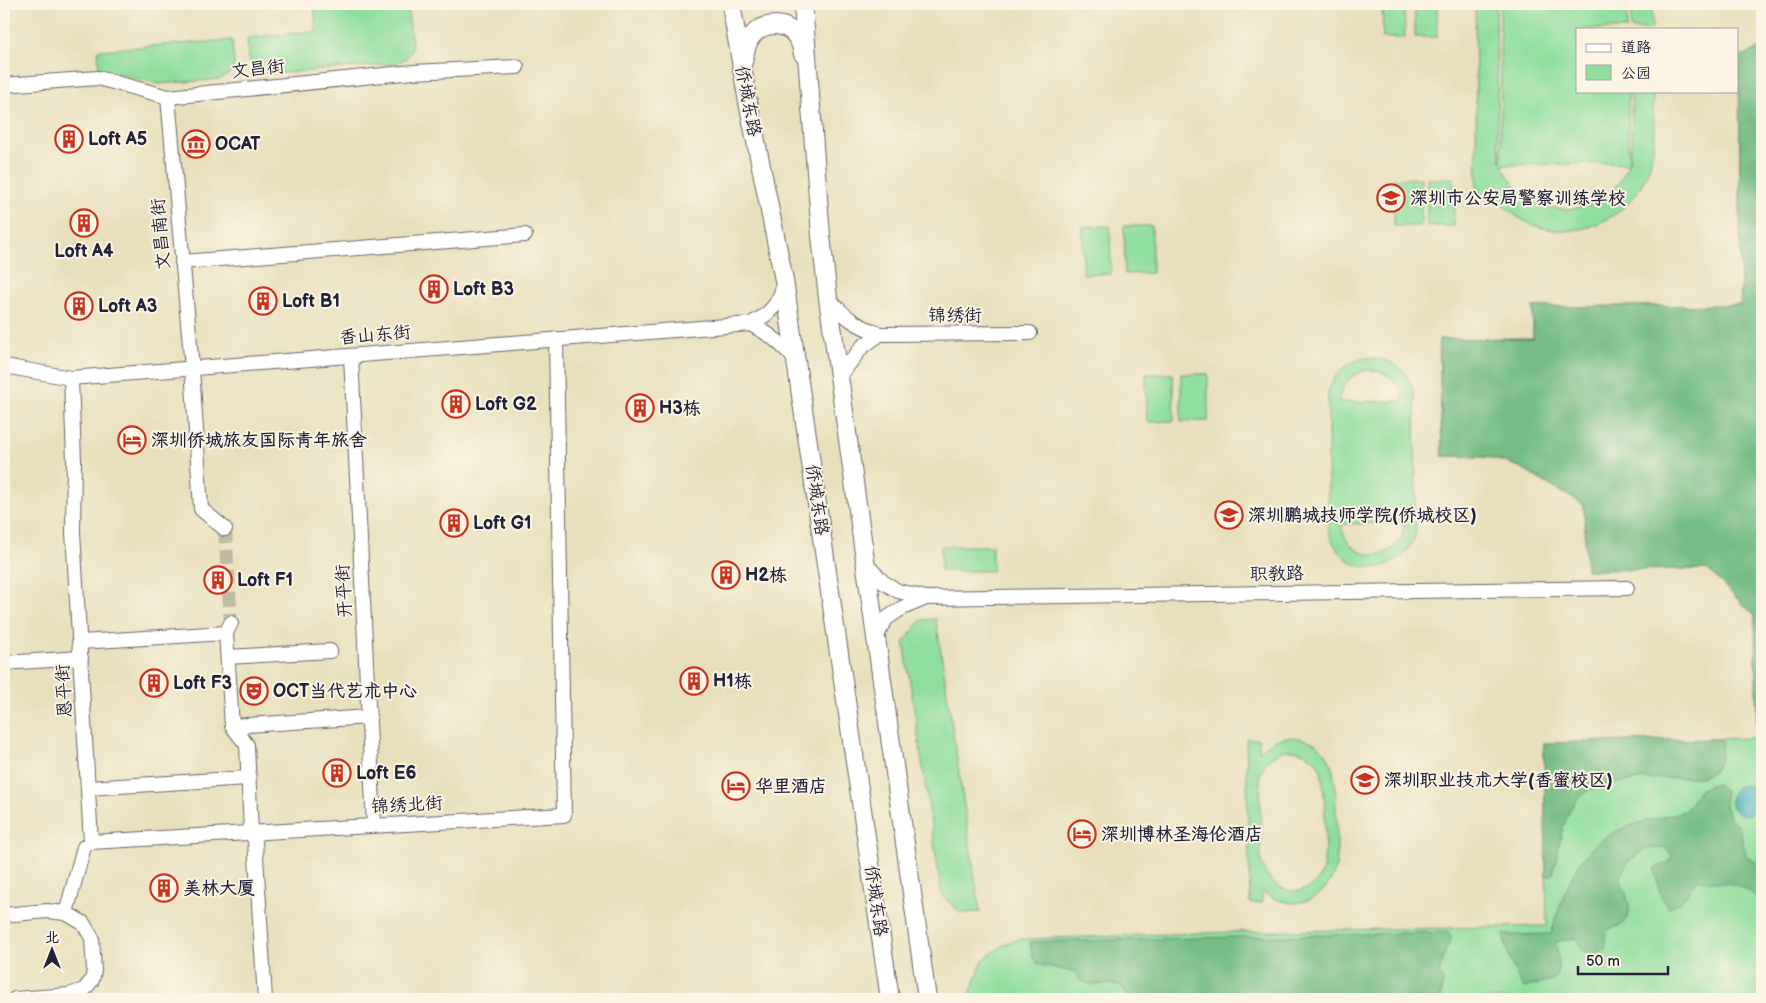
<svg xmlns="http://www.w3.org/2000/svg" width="1766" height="1003" viewBox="0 0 1766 1003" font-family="'Balsamiq Sans','LXGW WenKai TC',sans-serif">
	<rect width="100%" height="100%" fill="#fcf5e5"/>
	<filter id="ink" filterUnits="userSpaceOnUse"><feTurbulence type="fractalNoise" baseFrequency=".02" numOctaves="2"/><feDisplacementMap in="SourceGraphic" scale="10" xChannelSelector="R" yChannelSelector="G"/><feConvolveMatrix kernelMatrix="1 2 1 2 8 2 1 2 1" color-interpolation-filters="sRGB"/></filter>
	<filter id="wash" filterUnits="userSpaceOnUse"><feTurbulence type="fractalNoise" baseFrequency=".0096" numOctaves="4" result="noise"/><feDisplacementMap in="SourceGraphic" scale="20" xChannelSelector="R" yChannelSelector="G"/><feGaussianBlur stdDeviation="1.12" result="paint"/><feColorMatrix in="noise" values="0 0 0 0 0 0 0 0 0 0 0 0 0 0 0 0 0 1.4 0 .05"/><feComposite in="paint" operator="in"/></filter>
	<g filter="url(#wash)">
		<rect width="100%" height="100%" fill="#e8e0bc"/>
		<g fill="#90de9d" stroke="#59806c" fill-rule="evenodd">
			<path d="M314 4H404L408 10 412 46C410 58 403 61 393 64L270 74C246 69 249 58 247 38L316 31Z"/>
			<path d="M1382 4H1404L1405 38H1383Z"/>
			<rect x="1415" y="4" width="22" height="33"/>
			<path d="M1475 4H1496L1498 143 1501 162 1500 4H1627V29H1577V91H1628L1629 161 1632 142 1631 91H1653C1653 117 1657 147 1648 171 1631 219 1575 244 1529 223 1515 217 1506 208 1495 198H1477ZM1628 163C1625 175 1617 187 1607 194 1569 224 1521 207 1502 165Z"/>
			<path d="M1630 4H1652V29H1631Z"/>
			<path d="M232 40 234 64 232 71 221 79 159 84 99 69 98 50Z"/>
			<path d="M1762 47V999H968L983 960 1003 945 1021 939 1234 932 1547 926 1544 743 1757 738 1755 616 1707 569 1586 570 1584 505 1515 465 1487 457 1442 456 1439 339 1533 338V307L1741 305 1739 58Z"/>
			<path d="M1421 178V226H1394L1393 179Z"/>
			<path d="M1454 178V226H1427V179Z"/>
			<path d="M1110 226 1111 274H1083V227Z"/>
			<path d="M1124 226H1152V273L1125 274Z"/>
			<path d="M1365 358C1394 357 1412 372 1415 400L1416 534C1398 583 1335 577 1328 525V392C1334 373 1346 363 1365 358ZM1367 370C1387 370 1400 381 1403 401L1339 402C1340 385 1351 374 1367 370ZM1404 523C1404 564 1347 566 1341 524Z"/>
			<path d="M1146 374H1173L1174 421 1147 422Z"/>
			<path d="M1181 374H1208V421L1181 422Z"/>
			<rect x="941" y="546" width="51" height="25"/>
			<path d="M936 619 980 912 961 913 942 896 904 642 921 620Z"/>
			<path d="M1285 737C1334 737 1335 769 1336 808 1337 825 1337 842 1337 859 1333 899 1295 916 1262 891V903H1250L1246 739H1259V751L1275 740ZM1287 750C1300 750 1312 754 1319 766 1326 777 1327 861 1322 873 1307 904 1266 892 1261 860L1260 774C1265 761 1273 753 1287 750Z"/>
		</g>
		<g fill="#74bd84" stroke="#4b7060">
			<path d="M1762 47V739L1757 738 1755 616 1707 569 1586 570 1584 505 1515 465 1487 457 1442 456 1439 339 1533 338V307L1741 305 1739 58Z"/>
			<path d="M1722 739 1721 758 1714 771 1701 777 1645 779 1595 786 1579 797 1569 811 1562 830 1553 874 1546 876 1544 743Z"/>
			<path d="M1717 783 1725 792V806L1730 818 1738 825 1747 857 1760 865 1762 869V903C1758 898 1753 893 1747 890 1733 881 1713 883 1697 879L1681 902 1668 907 1661 896 1654 868 1670 862 1672 855 1665 848 1645 849 1628 862 1620 876C1623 890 1638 912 1622 924 1619 927 1611 928 1607 930L1605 951 1592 955 1582 950 1576 938 1560 941 1555 944C1560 958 1560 966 1555 979L1524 988C1513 972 1508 954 1503 935L1551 934C1564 893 1577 845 1622 829 1642 821 1664 817 1685 811L1700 789Z"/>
			<path d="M1449 932 1451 939 1443 957 1439 972 1443 981 1440 999H1129L1121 985 1091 984 1080 981 1077 973 1038 964 1032 956 1030 942Z"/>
		</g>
		<circle fill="#39abb5" stroke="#2e6678" cx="1745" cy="800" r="15"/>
	</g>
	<g filter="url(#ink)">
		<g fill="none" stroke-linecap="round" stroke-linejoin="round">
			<path stroke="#c0baa2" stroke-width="14" stroke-dasharray="14 7" stroke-linecap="butt" d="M225 529 231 623"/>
			<g stroke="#676468" stroke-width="16">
				<g id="minor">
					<path d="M4 85 98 78 168 97 413 72 517 67"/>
					<path d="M168 97 192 368 201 509 225 529"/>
					<path d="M182 262 525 235"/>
					<path d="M828 298C847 319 854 324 880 334L1030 333"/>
					<path d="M750 324C769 333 784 345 796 361"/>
					<path d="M351 356 374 825"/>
					<path d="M4 366 71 378 750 324C769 316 780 303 784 283"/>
					<path d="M839 377 862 347 880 334"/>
					<path d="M71 378 74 461 73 532 91 842 564 815 556 339"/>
					<path d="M865 563 883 582 898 591 926 598 1627 588"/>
					<path d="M231 623 226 633 232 726 247 745 251 832 255 841 265 999"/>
					<path d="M876 637 886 619 902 608 926 598"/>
					<path d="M80 642 226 633"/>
					<path d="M228 657 330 651"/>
					<path d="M4 663 81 658"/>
					<path d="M232 726 369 717"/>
					<path d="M88 788 248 778"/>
					<path d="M66 913 84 847"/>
					<path d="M4 915 47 911 66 913 83 923 92 938 94 971 92 980 84 990 69 995 15 999"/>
				</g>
			</g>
			<g stroke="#676468" stroke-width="20">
				<g id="major">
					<path d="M731 4 748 102 784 280 890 999"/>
					<path d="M803 4 821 236 828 298 927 999"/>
					<path d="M743 62C745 53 746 43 752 36 763 22 785 21 796 36 800 41 802 48 803 54"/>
				</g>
			</g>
			<use href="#minor" stroke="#fff" stroke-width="14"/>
			<use href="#major" stroke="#fff" stroke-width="18"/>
		</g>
	</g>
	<defs>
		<g id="building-ring" transform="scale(1.4375)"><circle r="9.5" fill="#fcf5e5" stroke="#c8321e" stroke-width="1.5"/><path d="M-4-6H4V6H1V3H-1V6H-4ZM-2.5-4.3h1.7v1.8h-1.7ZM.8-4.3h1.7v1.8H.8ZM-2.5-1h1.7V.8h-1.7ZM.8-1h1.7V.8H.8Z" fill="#c8321e"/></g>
		<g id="museum-ring" transform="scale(1.4375)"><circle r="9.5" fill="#fcf5e5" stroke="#c8321e" stroke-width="1.5"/><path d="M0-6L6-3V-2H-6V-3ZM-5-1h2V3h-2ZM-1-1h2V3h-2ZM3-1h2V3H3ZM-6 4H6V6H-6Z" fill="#c8321e"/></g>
		<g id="school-ring" transform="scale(1.4375)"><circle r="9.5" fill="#fcf5e5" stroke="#c8321e" stroke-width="1.5"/><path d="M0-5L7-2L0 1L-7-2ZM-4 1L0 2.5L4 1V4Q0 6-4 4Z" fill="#c8321e"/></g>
		<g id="hotel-ring" transform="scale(1.4375)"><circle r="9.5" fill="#fcf5e5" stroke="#c8321e" stroke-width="1.5"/><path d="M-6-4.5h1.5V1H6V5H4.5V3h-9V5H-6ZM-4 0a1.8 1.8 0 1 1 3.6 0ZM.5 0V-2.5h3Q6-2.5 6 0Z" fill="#c8321e"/></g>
		<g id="theatre-ring" transform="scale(1.4375)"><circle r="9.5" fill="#fcf5e5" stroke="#c8321e" stroke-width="1.5"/><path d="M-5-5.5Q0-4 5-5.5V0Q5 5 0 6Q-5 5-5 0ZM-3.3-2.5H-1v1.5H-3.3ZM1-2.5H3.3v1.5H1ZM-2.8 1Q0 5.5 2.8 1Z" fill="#c8321e"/></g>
		<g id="university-ring" transform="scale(1.4375)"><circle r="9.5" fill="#fcf5e5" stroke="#c8321e" stroke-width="1.5"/><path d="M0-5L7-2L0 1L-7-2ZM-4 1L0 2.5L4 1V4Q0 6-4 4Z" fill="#c8321e"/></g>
	</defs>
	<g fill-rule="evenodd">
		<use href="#building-ring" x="69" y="139"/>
		<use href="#museum-ring" x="196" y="144"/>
		<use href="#school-ring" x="1391" y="198"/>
		<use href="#building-ring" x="84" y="223"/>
		<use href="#building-ring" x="434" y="289"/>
		<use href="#building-ring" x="263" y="301"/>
		<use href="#building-ring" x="79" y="306"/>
		<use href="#building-ring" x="456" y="404"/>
		<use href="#building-ring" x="640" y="408"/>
		<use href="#hotel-ring" x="132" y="440"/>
		<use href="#school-ring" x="1229" y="515"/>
		<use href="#building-ring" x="454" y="523"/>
		<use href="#building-ring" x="726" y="575"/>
		<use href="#building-ring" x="218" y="580"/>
		<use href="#building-ring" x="694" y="681"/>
		<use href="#building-ring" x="154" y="683"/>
		<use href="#theatre-ring" x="254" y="691"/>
		<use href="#building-ring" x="337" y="773"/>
		<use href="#university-ring" x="1365" y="780"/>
		<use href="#hotel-ring" x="736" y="786"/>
		<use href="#hotel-ring" x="1082" y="834"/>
		<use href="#building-ring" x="164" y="888"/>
	</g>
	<g text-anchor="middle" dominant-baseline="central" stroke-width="4" stroke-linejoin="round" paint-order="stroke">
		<g font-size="18" fill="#22223b" stroke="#fcf5e5">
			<text transform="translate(258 69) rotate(-6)">文昌街</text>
			<text transform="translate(748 101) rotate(79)">侨城东路</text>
			<text transform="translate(161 234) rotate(-95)">文昌南街</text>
			<text x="955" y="315">锦绣街</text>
			<text transform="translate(375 335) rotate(-5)">香山东街</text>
			<text transform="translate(817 500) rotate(82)">侨城东路</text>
			<text transform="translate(1277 574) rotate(-1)">职教路</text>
			<text transform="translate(344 591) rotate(-93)">开平街</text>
			<text transform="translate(64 691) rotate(-93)">恩平街</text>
			<text transform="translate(407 805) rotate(-3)">锦绣北街</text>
			<text transform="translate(876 901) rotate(82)">侨城东路</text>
		</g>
		<g font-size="18" font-weight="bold" fill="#22223b" stroke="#fcf5e5" text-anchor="start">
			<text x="88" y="139">Loft A5</text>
			<text x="215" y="144">OCAT</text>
			<text x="1410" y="198">深圳市公安局警察训练学校</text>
			<text x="84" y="251" text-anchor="middle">Loft A4</text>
			<text x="453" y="289">Loft B3</text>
			<text x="282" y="301">Loft B1</text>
			<text x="98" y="306">Loft A3</text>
			<text x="475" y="404">Loft G2</text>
			<text x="659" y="408">H3栋</text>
			<text x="151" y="440">深圳侨城旅友国际青年旅舍</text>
			<text x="1248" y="515">深圳鹏城技师学院(侨城校区)</text>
			<text x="473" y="523">Loft G1</text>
			<text x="745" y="575">H2栋</text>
			<text x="237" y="580">Loft F1</text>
			<text x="713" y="681">H1栋</text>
			<text x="173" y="683">Loft F3</text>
			<text x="273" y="691">OCT当代艺术中心</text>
			<text x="356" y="773">Loft E6</text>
			<text x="1384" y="780">深圳职业技术大学(香蜜校区)</text>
			<text x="755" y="786">华里酒店</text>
			<text x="1101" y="834">深圳博林圣海伦酒店</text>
			<text x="183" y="888">美林大厦</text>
		</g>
	</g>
	<rect width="1766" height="1003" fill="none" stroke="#fcf5e5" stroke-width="20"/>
	<rect x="1576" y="28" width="162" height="65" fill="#fcf5e5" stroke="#a5a1a1"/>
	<rect x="1586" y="44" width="25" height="8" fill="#ffffff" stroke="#a5a1a1"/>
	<text x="1621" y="52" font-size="15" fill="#22223b">道路</text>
	<rect x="1586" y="65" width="25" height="15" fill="#90de9d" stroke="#a5a1a1"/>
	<text x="1621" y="78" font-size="15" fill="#22223b">公园</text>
	<g transform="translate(52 950)" stroke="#fcf5e5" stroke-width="4" paint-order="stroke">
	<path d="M0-4L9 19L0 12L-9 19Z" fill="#22223b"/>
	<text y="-8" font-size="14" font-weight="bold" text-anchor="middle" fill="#22223b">北</text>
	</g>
	<path d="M1578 966v8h90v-8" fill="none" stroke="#22223b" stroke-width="2.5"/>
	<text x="1586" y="966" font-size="15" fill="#22223b" stroke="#fcf5e5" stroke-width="4" paint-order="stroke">50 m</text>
</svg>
